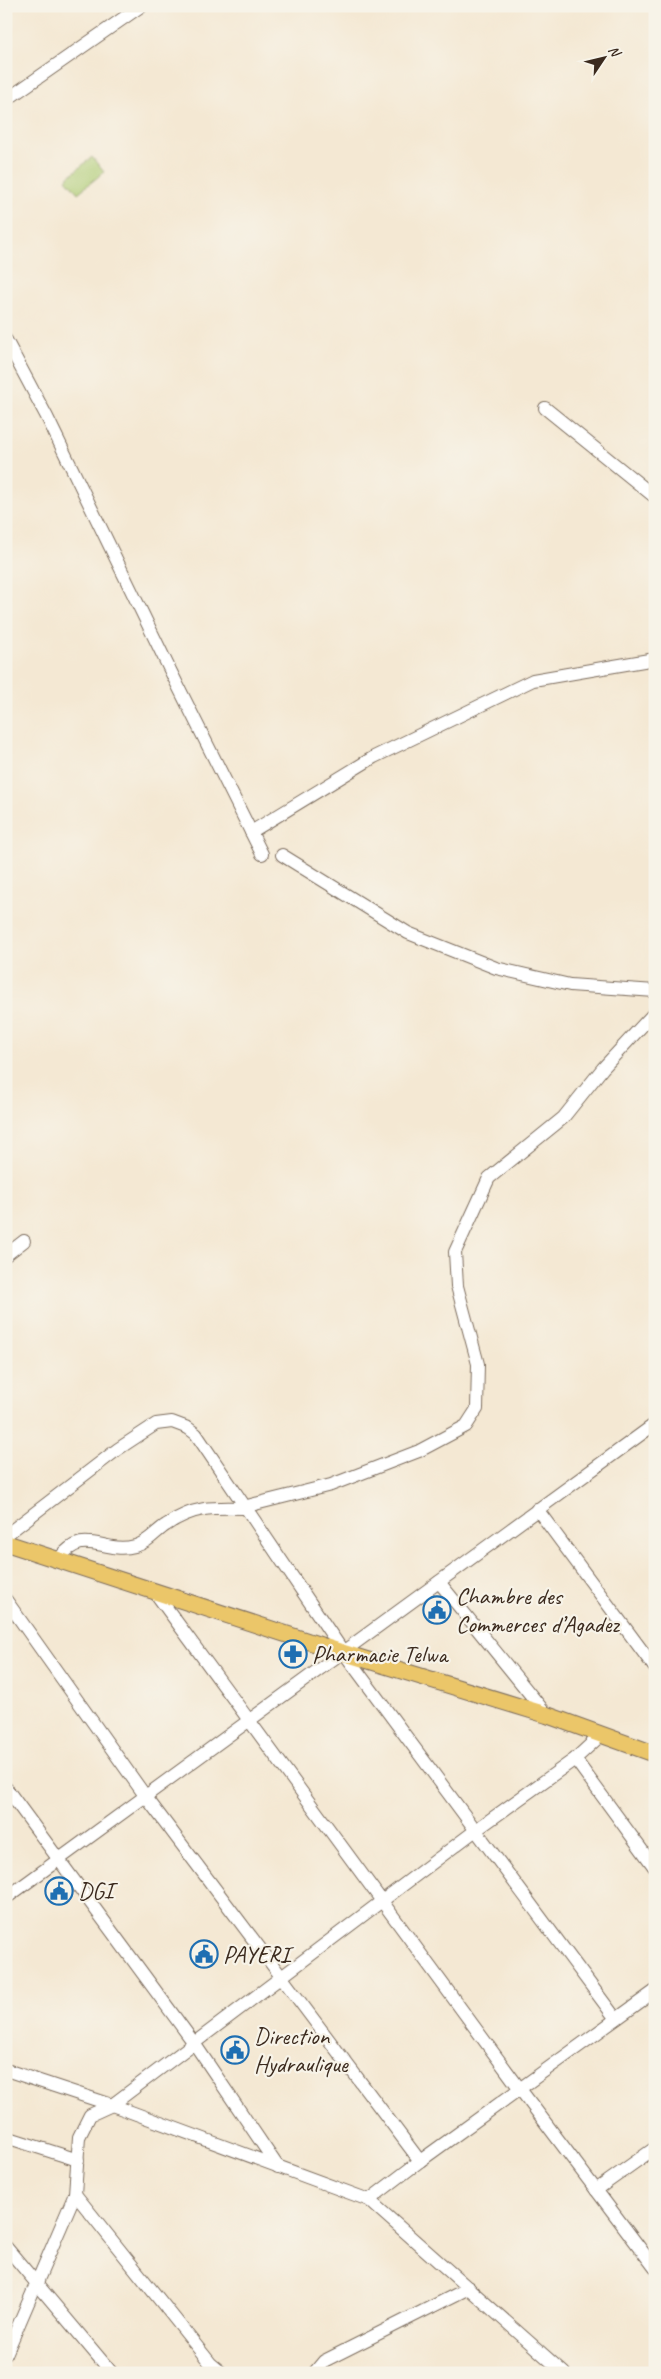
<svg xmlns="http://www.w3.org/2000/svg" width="661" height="2379" viewBox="0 0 661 2379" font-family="Caveat,sans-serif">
	<rect width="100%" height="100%" fill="#f7f3e8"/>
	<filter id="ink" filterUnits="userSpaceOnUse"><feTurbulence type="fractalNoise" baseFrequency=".02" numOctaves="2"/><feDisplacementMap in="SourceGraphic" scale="10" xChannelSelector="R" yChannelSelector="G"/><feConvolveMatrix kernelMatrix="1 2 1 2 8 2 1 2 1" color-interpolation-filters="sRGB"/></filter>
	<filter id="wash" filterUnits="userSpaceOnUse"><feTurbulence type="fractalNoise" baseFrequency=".0096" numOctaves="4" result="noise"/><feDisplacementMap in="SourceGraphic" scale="20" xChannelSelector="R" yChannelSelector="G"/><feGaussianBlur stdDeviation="1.12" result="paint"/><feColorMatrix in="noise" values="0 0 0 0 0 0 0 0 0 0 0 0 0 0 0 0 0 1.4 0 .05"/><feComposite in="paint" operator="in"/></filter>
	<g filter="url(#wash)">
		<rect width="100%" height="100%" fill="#f4e8d3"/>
		<path fill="#acca71" stroke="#747a48" d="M92 157 104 172 78 193 66 179Z"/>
	</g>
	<g filter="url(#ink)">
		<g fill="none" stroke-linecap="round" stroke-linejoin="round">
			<g stroke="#7c6c5d" stroke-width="14">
				<g id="minor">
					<path d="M6 100 141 6"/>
					<path d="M6 340 47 417 169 668 262 854"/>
					<path d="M545 408 655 497"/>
					<path d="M251 832 374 757 533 680 655 659"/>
					<path d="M282 855 408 933 496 968 570 985 655 991"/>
					<path d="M6 1255 24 1241"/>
					<path d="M537 1509 655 1668"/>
					<path d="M6 1535 118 1449 156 1424 172 1422 188 1428 196 1434 344 1653 616 2019"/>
					<path d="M58 1560C85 1525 102 1555 135 1546 148 1543 155 1532 166 1525 194 1506 213 1507 246 1508L251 1505 331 1485 419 1451 466 1426 477 1409 478 1364 457 1286 455 1252 489 1178 563 1118 603 1068 655 1012"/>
					<path d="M439 1582 547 1715"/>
					<path d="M154 1591 520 2089 655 2268"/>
					<path d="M6 1600 146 1797 420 2161"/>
					<path d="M575 1759 655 1868"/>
					<path d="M6 1788 194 2043 278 2167"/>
					<path d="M6 1898 655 1424"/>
					<path d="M6 2070 112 2105 369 2200 564 2373"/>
					<path d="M6 2137 78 2160"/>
					<path d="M596 2190 655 2148"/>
					<path d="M75 2194 211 2364 222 2373"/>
					<path d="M369 2200 420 2161 655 1991"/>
					<path d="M6 2247 112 2373"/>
					<path d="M6 2354 75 2194 79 2137 90 2115 112 2105 476 1830 575 1759 601 1735"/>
					<path d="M314 2373 324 2361 469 2288"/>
				</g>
			</g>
			<g stroke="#7c6c5d" stroke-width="18">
				<path id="major" d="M6 1543 344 1653 547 1715 655 1754"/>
			</g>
			<use href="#minor" stroke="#fff" stroke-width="12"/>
			<use href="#major" stroke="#ebc669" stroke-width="16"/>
		</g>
	</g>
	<defs>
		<g id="civic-ring" transform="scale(1.4375)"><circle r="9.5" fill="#f7f3e8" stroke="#1f6fb2" stroke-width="1.5"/><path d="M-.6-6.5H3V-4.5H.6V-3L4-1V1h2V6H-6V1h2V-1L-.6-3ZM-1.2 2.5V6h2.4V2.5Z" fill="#1f6fb2"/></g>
		<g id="pharmacy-ring" transform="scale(1.4375)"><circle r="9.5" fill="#f7f3e8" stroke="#1f6fb2" stroke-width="1.5"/><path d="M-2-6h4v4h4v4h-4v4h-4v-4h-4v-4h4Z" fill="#1f6fb2"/></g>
	</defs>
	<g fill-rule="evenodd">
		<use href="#civic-ring" x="437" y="1610"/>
		<use href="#pharmacy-ring" x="293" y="1654"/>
		<use href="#civic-ring" x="59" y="1891"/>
		<use href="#civic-ring" x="204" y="1954"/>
		<use href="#civic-ring" x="235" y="2050"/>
	</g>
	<g text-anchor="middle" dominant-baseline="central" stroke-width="4.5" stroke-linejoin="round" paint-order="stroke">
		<g font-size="24" fill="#3b2a1e" stroke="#f7f3e8" text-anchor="start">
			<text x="456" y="1596">Chambre des<tspan x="456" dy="28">Commerces d’Agadez</tspan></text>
			<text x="312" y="1654">Pharmacie Telwa</text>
			<text x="78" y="1891">DGI</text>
			<text x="223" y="1954">PAYERI</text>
			<text x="254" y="2036">Direction<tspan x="254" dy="28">Hydraulique</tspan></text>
		</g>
	</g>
	<rect width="661" height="2379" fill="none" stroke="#f7f3e8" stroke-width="25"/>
	<g transform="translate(604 58) rotate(55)" stroke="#f7f3e8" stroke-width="4" paint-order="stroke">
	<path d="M0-4L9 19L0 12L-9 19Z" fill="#3b2a1e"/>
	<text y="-8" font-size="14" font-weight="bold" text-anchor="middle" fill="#3b2a1e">N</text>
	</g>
</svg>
